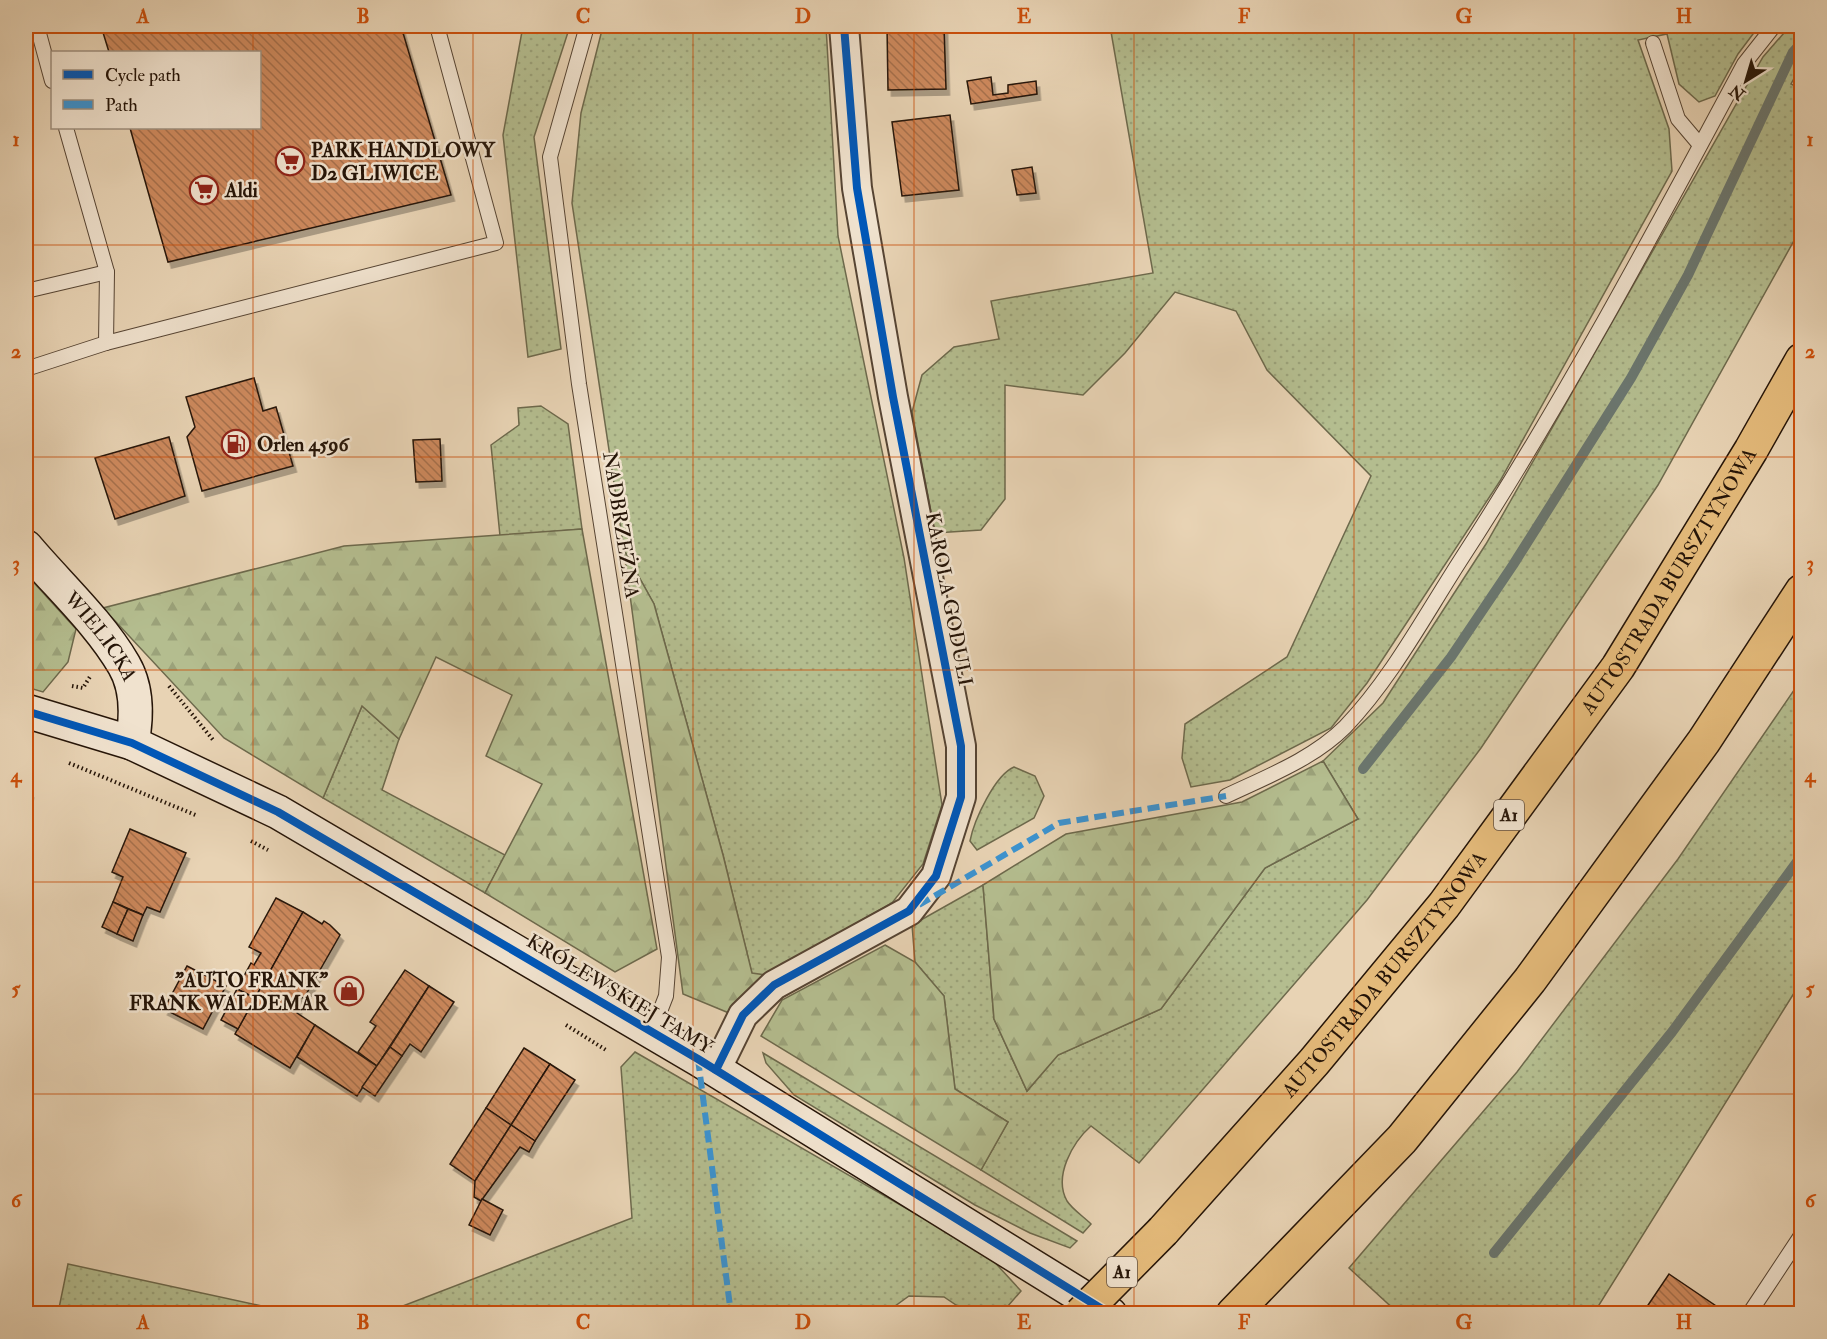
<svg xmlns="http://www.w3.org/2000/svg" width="1827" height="1339" viewBox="0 0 1827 1339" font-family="'IM FELL Double Pica',serif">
	<defs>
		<pattern id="grass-dots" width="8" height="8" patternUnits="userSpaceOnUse" patternTransform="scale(1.5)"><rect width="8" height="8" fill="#b4bd8f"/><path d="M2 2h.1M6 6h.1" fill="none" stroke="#9ba27a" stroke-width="1.8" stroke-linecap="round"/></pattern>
		<pattern id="forest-firs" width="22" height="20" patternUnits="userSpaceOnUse" patternTransform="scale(1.5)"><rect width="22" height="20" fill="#b4bd8f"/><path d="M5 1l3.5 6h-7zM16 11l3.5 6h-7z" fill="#9ba27a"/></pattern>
		<pattern id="building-back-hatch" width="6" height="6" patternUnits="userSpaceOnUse" patternTransform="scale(1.5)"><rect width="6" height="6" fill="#cd895d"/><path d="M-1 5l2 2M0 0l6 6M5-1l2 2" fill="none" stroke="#a66f4b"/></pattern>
		<filter id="shadow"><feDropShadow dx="3.5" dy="6" stdDeviation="0" flood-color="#0004"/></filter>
	</defs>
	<rect width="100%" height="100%" fill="#e8d3b4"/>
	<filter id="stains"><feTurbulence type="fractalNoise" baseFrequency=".00333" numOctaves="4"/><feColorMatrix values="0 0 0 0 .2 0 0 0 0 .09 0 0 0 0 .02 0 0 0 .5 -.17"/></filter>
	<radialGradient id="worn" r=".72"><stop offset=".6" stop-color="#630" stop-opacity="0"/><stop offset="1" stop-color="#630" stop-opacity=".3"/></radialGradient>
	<g fill="url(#grass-dots)" stroke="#6d694c" stroke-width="1.5">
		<path d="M523 26H570L534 137 561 349 528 357 503 135Z"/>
		<path d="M603 26H826L838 236 904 558 942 805 923 864 892 903 765 975 752 974 723 855 654 604 624 550 572 203 581 113Z"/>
		<path d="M1110 26H1759L1738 54 1715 96 1699 102 1679 84 1667 34 1638 40 1669 129 1672 171 1500 481 1367 683 1331 728 1230 780 1191 787 1182 758 1185 724 1287 657 1371 476 1267 370 1236 311 1175 292 1125 353 1083 395 1005 385V499L981 530 935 533 912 412 922 375 954 347 999 339 991 301 1153 273Z"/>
		<path d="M1790 26H1801V66L1791 84 1801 89V228L1658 485 1481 748 1367 900 1139 1163 1091 1126C1073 1142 1053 1176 1067 1201 1072 1209 1084 1217 1091 1224L1083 1233 981 1170 1008 1122 955 1089 944 996 915 962 912 925 983 885 994 1019 1027 1091 1058 1055 1161 1009 1265 868 1358 819 1323 761 1383 703 1486 544 1763 57Z"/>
		<path d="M541 406 568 424 582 529 500 536 491 445 519 425 518 408Z"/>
		<path d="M1801 680V982L1594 1313H1398L1349 1268 1517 1072 1678 859Z"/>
		<path d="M362 706 399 739 382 790 505 855 485 893 323 798Z"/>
		<path d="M1014 767 1035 776 1044 796 1034 818 977 850 970 841C974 820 995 775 1014 767Z"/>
		<path d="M635 1052 989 1256 1021 1291 1001 1314 968 1313 944 1297 909 1296 884 1314H382L632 1218 621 1067Z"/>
		<path d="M763 1053 1077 1241 1070 1248 1030 1233 975 1205 794 1095 766 1063Z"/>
		<path d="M68 1264 294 1313H58Z"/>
	</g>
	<g fill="url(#forest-firs)" stroke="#6d694c" stroke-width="1.5">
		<path d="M582 529 657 949 615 972 485 893 542 784 486 756 512 695 436 657 399 739 362 706 323 798 224 738 103 608 344 546Z"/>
		<path d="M624 550 654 604 723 855 752 973 765 975 729 1013 683 994Z"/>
		<path d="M26 574 76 629 68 662 43 692 26 687Z"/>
		<path d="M1323 761 1358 819 1265 868 1161 1009 1058 1055 1027 1091 994 1019 983 885 1066 834 1242 802Z"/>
		<path d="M885 945 915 962 944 996 955 1089 1008 1122 981 1170 761 1036 782 1000Z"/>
	</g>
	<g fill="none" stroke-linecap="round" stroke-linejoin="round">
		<g stroke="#6a766f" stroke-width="10">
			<path d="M1363 769 1451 657 1513 565 1631 378 1688 275 1793 52 1802 42"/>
			<path d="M1494 1253 1672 1032 1802 855"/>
			<path d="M851 1314 854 1310"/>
		</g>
	</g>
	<g fill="url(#building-back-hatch)" stroke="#261508" stroke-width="1.5" filter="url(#shadow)">
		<path d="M101 26H401L451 195 168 262 130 128H260V52H109Z"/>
		<path d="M887 26H944L946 89 888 90Z"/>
		<path d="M991 77 993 95 1008 93V85L1036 81 1037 94 971 104 967 81Z"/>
		<path d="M950 115 959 190 902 196 892 122Z"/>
		<path d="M1032 167 1036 193 1017 195 1012 170Z"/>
		<path d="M254 378 263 411 276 407 293 466 202 491 187 437 195 427 186 397Z"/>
		<path d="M169 437 185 496 115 519 95 458Z"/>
		<path d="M440 439 442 481 416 482 413 440Z"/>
		<path d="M26 790 30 792 26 807Z"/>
		<path d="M130 829 186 853 160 912 147 907 143 915 113 902 123 877 112 872Z"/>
		<path d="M276 898 303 912 255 998 237 989 251 963 254 965 261 953 249 947Z"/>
		<path d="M113 902 128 909 117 934 102 927Z"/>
		<path d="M128 909 143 915 133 941 117 934Z"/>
		<path d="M303 912 322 924 324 921 330 925 340 935 304 998 300 997 297 1013 315 1025 290 1068 235 1034Z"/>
		<path d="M187 966 226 986 203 1029 164 1009Z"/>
		<path d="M405 970 429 986 377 1066 358 1052 376 1026 370 1022Z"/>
		<path d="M429 986 454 1002 421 1052 410 1044 402 1056 390 1047Z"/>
		<path d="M237 989 255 998 238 1029 221 1020Z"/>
		<path d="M315 1025 377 1066 357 1096 297 1057Z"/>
		<path d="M390 1047 402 1056 375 1096 362 1087Z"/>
		<path d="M524 1048 550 1064 511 1125 486 1108Z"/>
		<path d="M550 1064 575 1080 535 1141 511 1125Z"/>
		<path d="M486 1108 511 1125 475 1181 450 1164Z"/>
		<path d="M511 1125 535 1141 529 1152 520 1147 481 1201 474 1197 475 1181Z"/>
		<path d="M482 1199 503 1210 490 1235 469 1225Z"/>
		<path d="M1669 1274 1725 1312 1724 1314H1642Z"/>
	</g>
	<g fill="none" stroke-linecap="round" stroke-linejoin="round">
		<g stroke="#564433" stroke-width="16">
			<g id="lane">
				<path d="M37 26 52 81"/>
				<path d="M587 26 550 157 579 384 669 957 666 996 652 1032"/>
				<path d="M1653 43 1678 119 1700 145"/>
				<path d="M26 291 107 272"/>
				<path d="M106 343 496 243 437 26"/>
				<path d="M26 369 106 343 107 272 66 128"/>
				<path d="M1226 796C1266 777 1313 759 1345 727 1391 679 1424 617 1460 561 1564 401 1654 232 1744 64L1774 26"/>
				<path d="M1749 1314 1802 1234"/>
			</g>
		</g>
		<g stroke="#564433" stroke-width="32">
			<path id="street" d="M716 1070 743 1015 774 985 909 911 936 876 961 797V746L893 397 857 188 844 26"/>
		</g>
		<g stroke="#261508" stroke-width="36">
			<g id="secondary">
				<path id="s1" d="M26 547C58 585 99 622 124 665 138 689 137 717 132 743"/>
				<path d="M26 711 132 743 278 812 698 1059 1110 1314"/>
			</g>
		</g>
		<g stroke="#261508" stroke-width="36">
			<g id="highway">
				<path id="s2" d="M1163 1231 1314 1062 1444 905 1618 667 1751 450 1802 360"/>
				<path d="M1233 1314 1402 1139 1530 980 1704 741 1802 591"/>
			</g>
		</g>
		<g stroke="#261508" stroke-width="4" stroke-dasharray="1.5 3" stroke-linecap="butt">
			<path d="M72 686 83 688 91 675"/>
			<path d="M169 686 214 741"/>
			<path d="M69 763 198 816"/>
			<path d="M251 841 268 850"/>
			<path d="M566 1025 606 1050"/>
		</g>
		<use href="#lane" stroke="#f0e2ce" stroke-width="14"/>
		<use href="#street" stroke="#f0e2ce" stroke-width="28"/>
		<use href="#secondary" stroke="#f0e2ce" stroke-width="33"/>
		<use href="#highway" stroke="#e4ba7a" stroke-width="33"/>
		<g stroke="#261508" stroke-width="36" stroke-linecap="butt">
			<path id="highway-bridge" d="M1081 1314 1163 1231"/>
		</g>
		<use href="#highway-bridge" stroke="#e4ba7a" stroke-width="33"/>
		<g stroke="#3b93d1" stroke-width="6" stroke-dasharray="12 6" stroke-linecap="butt">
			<path d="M919 905 1059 823 1226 796"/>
			<path d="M698 1059 731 1314"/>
		</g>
		<g stroke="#f0e2ce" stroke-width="11">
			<g id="cycleway">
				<path d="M26 711 132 743 278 812 698 1059 1110 1314"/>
				<path d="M716 1070 743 1015 774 985 909 911 936 876 961 797V746L893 397 857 188 844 26"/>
			</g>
		</g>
		<use href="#cycleway" stroke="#0057b8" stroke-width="8"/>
	</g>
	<path fill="none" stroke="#cb4f0b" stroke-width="1.5" stroke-opacity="0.55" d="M253 26V52M473 26V1314M693 26V1314M914 26V1314M1134 26V1314M1354 26V1314M1574 26V1314M253 128V1314M26 245H1802M26 457H1802M26 670H1802M26 882H1802M26 1094H1802"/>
	<defs>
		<g id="supermarket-ring" transform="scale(1.5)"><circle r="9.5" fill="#f0e2ce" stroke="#8f2418" stroke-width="1.5"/><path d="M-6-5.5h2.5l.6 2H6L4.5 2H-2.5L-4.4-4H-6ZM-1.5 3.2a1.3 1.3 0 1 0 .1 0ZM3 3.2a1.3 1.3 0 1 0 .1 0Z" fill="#8f2418"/></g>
		<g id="fuel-ring" transform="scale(1.5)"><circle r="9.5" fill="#f0e2ce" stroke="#8f2418" stroke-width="1.5"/><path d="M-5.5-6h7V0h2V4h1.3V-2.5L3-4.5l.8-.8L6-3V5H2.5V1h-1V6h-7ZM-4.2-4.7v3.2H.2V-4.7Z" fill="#8f2418"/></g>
		<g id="shop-ring" transform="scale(1.5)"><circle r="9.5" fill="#f0e2ce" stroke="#8f2418" stroke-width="1.5"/><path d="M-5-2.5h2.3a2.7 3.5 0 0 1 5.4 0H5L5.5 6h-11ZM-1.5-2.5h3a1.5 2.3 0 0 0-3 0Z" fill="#8f2418"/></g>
	</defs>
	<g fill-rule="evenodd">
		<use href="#supermarket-ring" x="290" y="161"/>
		<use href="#supermarket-ring" x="204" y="190"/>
		<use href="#fuel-ring" x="236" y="444"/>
		<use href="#shop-ring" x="349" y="991"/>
	</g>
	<g text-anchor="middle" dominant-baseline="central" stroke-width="5" stroke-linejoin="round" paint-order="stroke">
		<g fill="#f0e2ce" stroke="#635243" stroke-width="1.5">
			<rect x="1494" y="800" width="30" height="30" rx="4.5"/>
			<rect x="1107" y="1257" width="30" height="30" rx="4.5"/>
		</g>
		<g font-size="18" font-weight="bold" fill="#261508">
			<text x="1509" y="815">A1</text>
			<text x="1122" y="1272">A1</text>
		</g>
		<g font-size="20" font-weight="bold" fill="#261508" stroke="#f0e2ce" text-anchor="start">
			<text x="311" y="150">PARK HANDLOWY<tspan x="311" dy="23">D2 GLIWICE</tspan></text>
			<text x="225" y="190">Aldi</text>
			<text x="257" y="444">Orlen 4596</text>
			<text x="328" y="980" text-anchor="end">"AUTO FRANK"<tspan x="328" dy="23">FRANK WALDEMAR</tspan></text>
		</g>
		<g font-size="20" fill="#261508" stroke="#f0e2ce">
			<text transform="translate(621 525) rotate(81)">NADBRZEŻNA</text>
			<text stroke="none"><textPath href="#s2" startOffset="825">AUTOSTRADA BURSZTYNOWA</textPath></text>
			<text transform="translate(949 599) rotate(79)">KAROLA GODULI</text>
			<text stroke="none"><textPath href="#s1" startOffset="117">WIELICKA</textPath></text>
			<text stroke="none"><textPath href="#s2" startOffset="339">AUTOSTRADA BURSZTYNOWA</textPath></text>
			<text transform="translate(620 994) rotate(31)">KRÓLEWSKIEJ TAMY</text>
		</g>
	</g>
	<rect width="1827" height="1339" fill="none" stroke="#e8d3b4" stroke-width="66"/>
	<rect x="51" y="51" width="210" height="78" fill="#f0e2ce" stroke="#9f907f" stroke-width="1.5"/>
	<rect x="63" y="70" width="30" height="9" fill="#0057b8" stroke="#9f907f" stroke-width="1.5"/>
	<text x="105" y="81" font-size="18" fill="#261508">Cycle path</text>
	<rect x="63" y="100" width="30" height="9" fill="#3b93d1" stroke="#9f907f" stroke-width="1.5"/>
	<text x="105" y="111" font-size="18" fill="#261508">Path</text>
	<g transform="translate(1746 81) rotate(217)" stroke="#f0e2ce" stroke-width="4.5" paint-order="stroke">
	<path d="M0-4.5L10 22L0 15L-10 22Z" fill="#261508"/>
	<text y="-9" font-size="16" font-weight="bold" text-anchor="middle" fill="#261508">N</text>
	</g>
	<rect x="33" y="33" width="1761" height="1273" fill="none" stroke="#cb4f0b" stroke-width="2"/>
	<g font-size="20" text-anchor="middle" font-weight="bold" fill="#cb4f0b">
		<text x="143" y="23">A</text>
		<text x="363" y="23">B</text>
		<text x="583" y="23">C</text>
		<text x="803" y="23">D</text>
		<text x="1024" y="23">E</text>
		<text x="1244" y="23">F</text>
		<text x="1464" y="23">G</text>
		<text x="1684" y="23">H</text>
		<text x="16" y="146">1</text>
		<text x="1810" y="146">1</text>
		<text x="16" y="358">2</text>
		<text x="1810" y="358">2</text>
		<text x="16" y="570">3</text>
		<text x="1810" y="570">3</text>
		<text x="16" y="782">4</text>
		<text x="1810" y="782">4</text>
		<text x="16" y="995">5</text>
		<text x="1810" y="995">5</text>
		<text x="16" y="1207">6</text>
		<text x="1810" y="1207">6</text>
		<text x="143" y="1329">A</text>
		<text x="363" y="1329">B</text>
		<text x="583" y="1329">C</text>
		<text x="803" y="1329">D</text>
		<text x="1024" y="1329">E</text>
		<text x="1244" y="1329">F</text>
		<text x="1464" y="1329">G</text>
		<text x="1684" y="1329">H</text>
	</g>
	<rect width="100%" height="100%" filter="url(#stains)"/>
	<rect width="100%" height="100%" fill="url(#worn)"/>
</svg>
